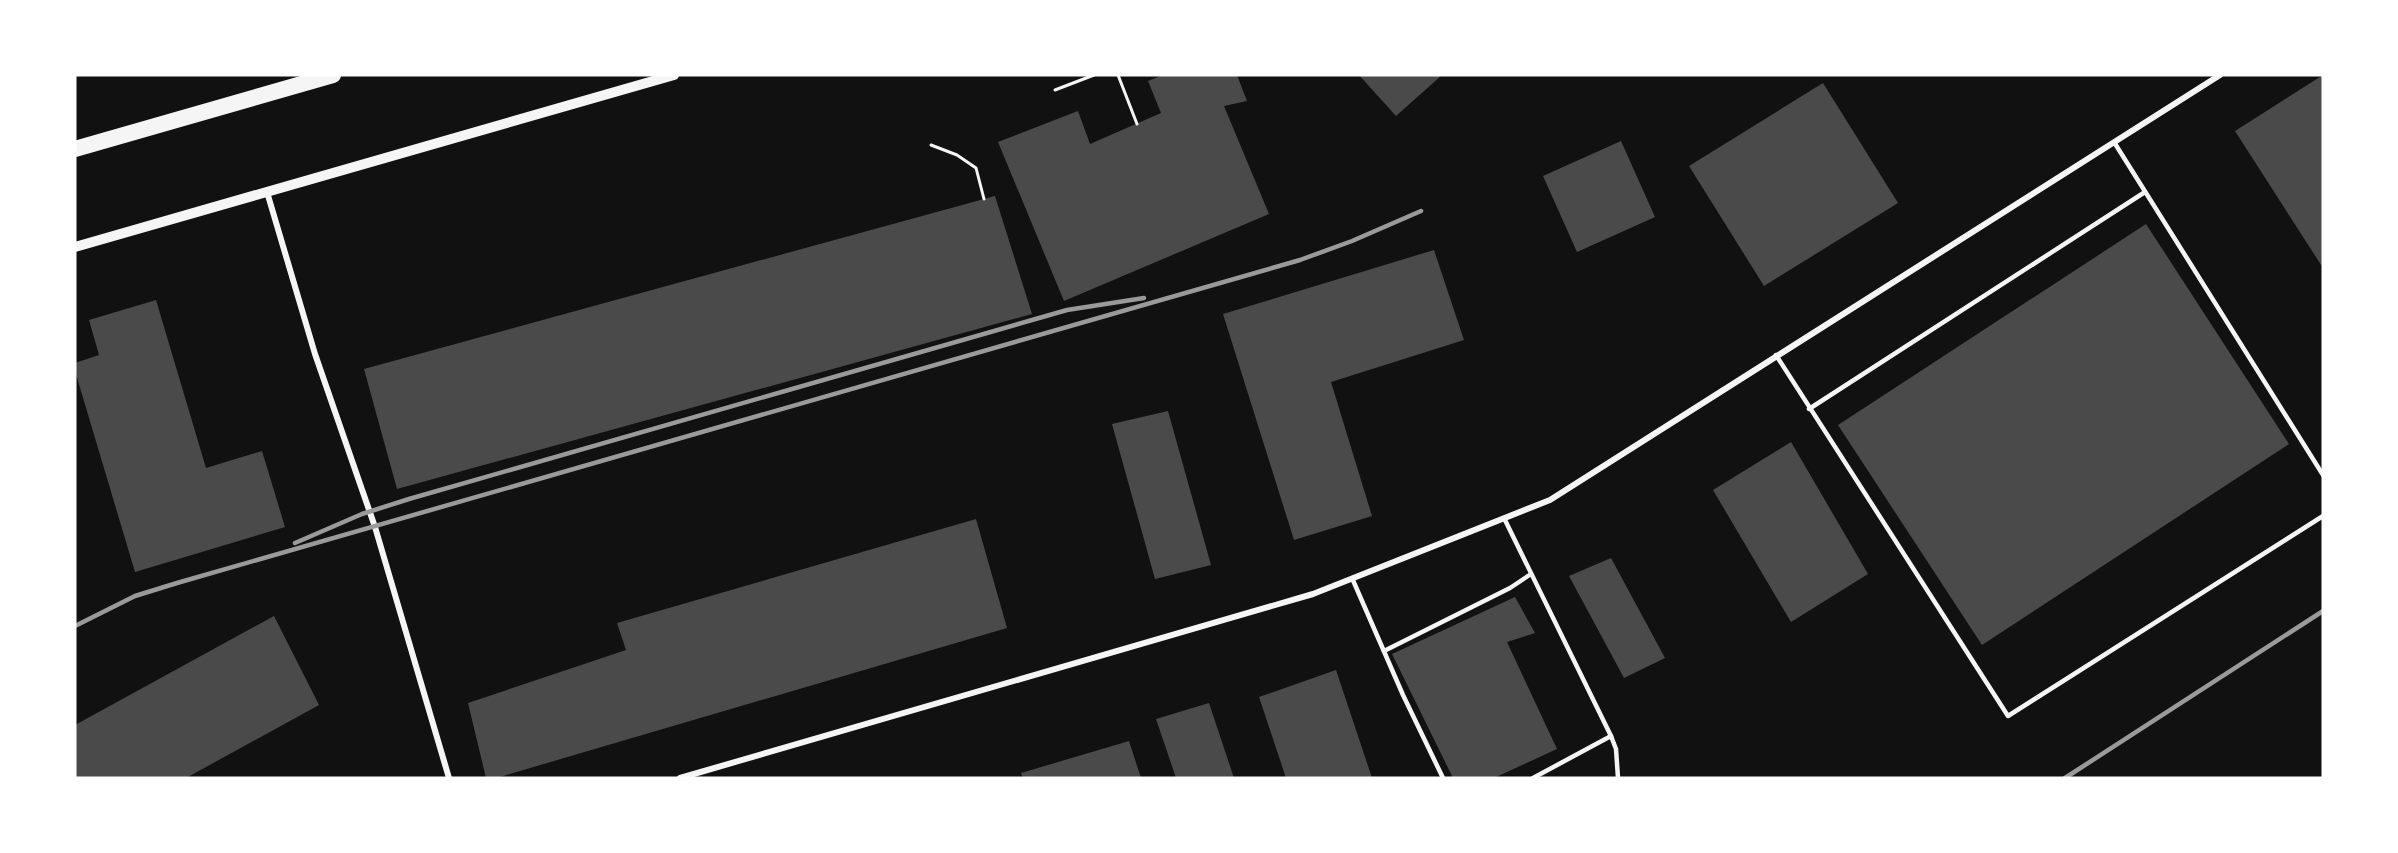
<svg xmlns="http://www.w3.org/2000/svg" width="2398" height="853" viewBox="0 0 2398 853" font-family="Mulish,sans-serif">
	<rect width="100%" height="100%" fill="#111"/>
	<g fill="#4a4a4a">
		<path d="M1163 75H1237L1247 101 1224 106 1269 214 1064 301 998 142 1078 111 1090 144 1161 113 1148 81Z"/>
		<path d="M1359 75H1442L1396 116Z"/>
		<path d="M2323 75V268L2235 131Z"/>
		<path d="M1823 83 1898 203 1764 286 1689 166Z"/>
		<path d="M1621 141 1655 217 1577 252 1543 176Z"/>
		<path d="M995 196 1032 314 397 489 364 369Z"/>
		<path d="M2146 224 2289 444 1982 645 1838 425Z"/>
		<path d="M1434 250 1464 340 1331 382 1372 516 1294 540 1223 314Z"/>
		<path d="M156 300 206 468 262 451 285 527 135 572 75 371V363L99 355 89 320Z"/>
		<path d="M1168 411 1211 565 1155 579 1112 424Z"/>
		<path d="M1791 442 1868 574 1791 622 1713 490Z"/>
		<path d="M976 519 1007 628 496 778H486L468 703 626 650 617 623Z"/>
		<path d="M1611 558 1665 658 1624 678 1569 576Z"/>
		<path d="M1515 597 1535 633 1507 642 1557 749 1494 778H1453L1392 654Z"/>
		<path d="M274 616 319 705 186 778H75V725Z"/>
		<path d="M1336 670 1372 778H1286L1259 697Z"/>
		<path d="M1209 703 1234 778H1176L1156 719Z"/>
		<path d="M1129 741 1141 778H1023L1021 773Z"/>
	</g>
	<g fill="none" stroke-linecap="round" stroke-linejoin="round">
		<g stroke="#f5f5f5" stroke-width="3">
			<path d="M1118 75 1137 124"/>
			<path d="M1055 90 1094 75"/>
			<path d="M931 145 957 155 976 168 984 199"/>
		</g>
		<g stroke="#f5f5f5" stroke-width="4.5">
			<path d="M2114 142 2323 475"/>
			<path d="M1776 355 2008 716 2323 516"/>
			<path d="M1809 409 2145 192"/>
			<path d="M1504 518 1611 736 1616 749 1618 778"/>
			<path d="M1352 578 1403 695 1443 778"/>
			<path d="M1384 651 1510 588 1531 574"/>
			<path d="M1533 778 1611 736"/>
		</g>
		<g stroke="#f5f5f5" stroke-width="6">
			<path d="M267 192 315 354 375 527 449 778"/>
			<path d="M680 778 1313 594 1550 500 2220 75"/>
		</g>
		<path stroke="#f5f5f5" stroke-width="10" d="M75 247 674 75"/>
		<path stroke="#f5f5f5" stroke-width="16" d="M75 149 333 75"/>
		<g stroke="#9a9a9a" stroke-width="4.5">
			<path d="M295 543 362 514 409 499 1067 310 1144 298"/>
			<path d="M75 626 135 596 177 583 1300 260 1352 241 1421 211"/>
			<path d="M2065 778 2323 611"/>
		</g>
	</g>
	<rect width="2398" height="853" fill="none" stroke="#ffffff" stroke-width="153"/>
</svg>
